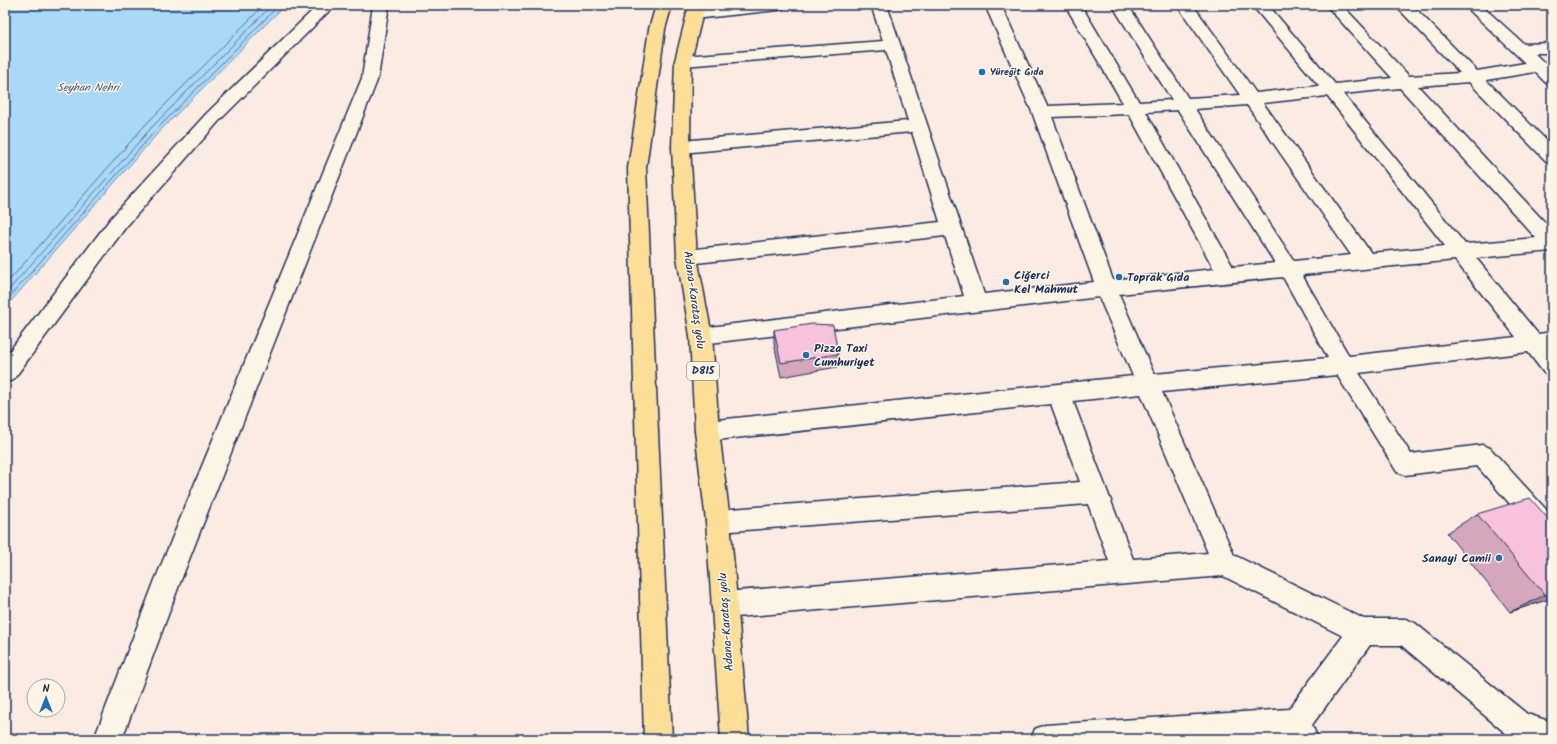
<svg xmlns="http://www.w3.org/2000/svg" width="1557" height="744" viewBox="0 0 1557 744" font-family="Kalam,sans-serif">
	<rect width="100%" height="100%" fill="#fbebe3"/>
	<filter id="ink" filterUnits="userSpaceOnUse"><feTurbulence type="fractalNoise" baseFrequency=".025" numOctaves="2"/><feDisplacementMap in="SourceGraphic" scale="8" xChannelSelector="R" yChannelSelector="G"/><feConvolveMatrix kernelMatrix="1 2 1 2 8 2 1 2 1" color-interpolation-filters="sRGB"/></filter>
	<g filter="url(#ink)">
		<path fill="#aad8f7" stroke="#7194ba" d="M5 5H285L158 133 5 308Z"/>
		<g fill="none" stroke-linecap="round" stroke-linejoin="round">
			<g stroke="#54739b" stroke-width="1">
				<path d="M5 285 147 123 264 5"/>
				<path d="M5 294 152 127 272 5"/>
				<path d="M5 302 156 130 279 5"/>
			</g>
			<g stroke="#1b2f5e" stroke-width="3">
				<g id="street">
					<path d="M318 5H335L219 121 125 228 13 380 5 383V357L111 218 207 113Z"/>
					<path d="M373 5H389L378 78 181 580 122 739H94L155 580 362 78Z"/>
					<path d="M735 5H786L783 8 778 10 694 19 689 17 686 14 689 11 694 9Z"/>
					<path d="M871 5H887L984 294 1094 282 1032 112 985 5H1001L1047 106 1123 103 1065 5H1081L1139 102 1172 100 1112 5H1128L1188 98 1240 95 1177 5H1193L1256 93 1319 86 1252 5H1268L1335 84 1392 78 1326 5H1342L1409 76 1460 73 1395 5H1412L1477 71 1525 63 1464 5H1481L1524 44 1552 43V53H1534L1552 70V84L1546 83 1535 72 1486 80 1552 146V163L1546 161 1469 82 1418 86 1552 230V251L1476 258 1538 334 1552 332V376L1544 373 1528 352 1359 373 1411 454 1482 445 1490 448 1552 516V546L1543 542 1477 466 1405 475 1397 472 1337 375 1162 392 1234 555 1364 619H1406L1415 623 1527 714 1552 722V739H1516L1509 736 1401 645H1370L1312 725 1318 739H1289L1288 738 1031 739 1035 729 1045 725 1289 709 1343 636 1223 576 724 618 715 614 711 605 715 596 724 592 1109 561 1088 504 718 532 709 529 706 521 709 513 718 510 1080 482 1051 404 707 441 699 438 695 431 699 424 707 421 1133 376 1099 297 701 344 693 342 690 336 693 330 701 328 964 296 945 236 687 264 680 262 677 257 680 252 687 250 940 222 912 132 681 153 675 151 672 147 675 143 681 141 908 121 886 50 683 66 677 65 675 61 677 57 683 56 883 41ZM1400 88 1536 238 1465 244 1343 94ZM1327 96 1445 246 1371 253 1263 103ZM1247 105 1351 255 1294 261 1195 109ZM1178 110 1275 263 1233 267 1146 112ZM1129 114 1214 269 1113 280 1052 117ZM1455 260 1516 337 1349 356 1302 275ZM1283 277 1328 358 1154 374 1119 294ZM1141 394 1208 553 1133 559 1073 401Z"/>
				</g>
			</g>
			<g stroke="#1b2f5e" stroke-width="3">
				<g id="primary">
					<path d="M656 5H672L665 29 646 168 672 739H644L628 168 649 29Z"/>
					<path d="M689 5H705L691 61 690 147 697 257 712 336 719 431 730 521 749 739H721L706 521 695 431 690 336 677 257 672 147 675 61Z"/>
				</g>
			</g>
			<use href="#street" fill="#fcf5e5" fill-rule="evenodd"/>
			<use href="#primary" fill="#fdde96" fill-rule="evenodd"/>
		</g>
		<g fill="#d5a7bd" stroke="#1b2f5e">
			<path d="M774 330 838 354 837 367 781 377 774 343Z"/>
			<path d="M1477 514 1552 523V598L1510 612 1447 533Z"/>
		</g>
		<path fill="#ae889a" stroke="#1b2f5e" d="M1552 592V598L1510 612 1545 595Z"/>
		<g fill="#f8c2dc" stroke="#1b2f5e">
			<path d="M812 324 833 325 838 354 781 363 774 330Z"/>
			<path d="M1530 498 1552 523V592L1545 595 1477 514Z"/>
		</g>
	</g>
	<g fill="#1f6fb2" stroke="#fcf5e5" stroke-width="1.5">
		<circle cx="982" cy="72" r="4"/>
		<circle cx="1119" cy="277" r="4"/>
		<circle cx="1006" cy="282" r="4"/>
		<circle cx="806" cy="355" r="4"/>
		<circle cx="1499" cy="558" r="4"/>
	</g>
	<g text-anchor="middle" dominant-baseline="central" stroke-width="3" stroke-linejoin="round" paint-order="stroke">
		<g font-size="10" font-weight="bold" fill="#1b2f5e" stroke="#fcf5e5" text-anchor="start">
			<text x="990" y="72">Yüreğit Gıda</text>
		</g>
		<g font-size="11" font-style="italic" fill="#3f5984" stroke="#fcf5e5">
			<text x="88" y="88">Seyhan Nehri</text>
		</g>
		<rect fill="#fcf5e5" stroke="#5e6a86" stroke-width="1" x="687" y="362" width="32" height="18" rx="3"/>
		<g font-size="11" font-weight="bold" fill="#1b2f5e">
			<text x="703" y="371">D815</text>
		</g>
		<g font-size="12" font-weight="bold" fill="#1b2f5e" stroke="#fcf5e5" text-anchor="start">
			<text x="1014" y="275">Ciğerci<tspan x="1014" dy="14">Kel Mahmut</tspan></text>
			<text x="1127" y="277">Toprak Gıda</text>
			<text x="814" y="348">Pizza Taxi<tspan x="814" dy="14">Cumhuriyet</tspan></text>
			<text x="1491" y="558" text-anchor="end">Sanayi Camii</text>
		</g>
		<g font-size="12" fill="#1b2f5e" stroke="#fcf5e5">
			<text transform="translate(694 300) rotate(82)">Adana-Karataş yolu</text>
			<text transform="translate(726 622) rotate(-94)">Adana-Karataş yolu</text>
		</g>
	</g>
	<rect width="1557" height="744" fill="none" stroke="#fcf5e5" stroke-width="20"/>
	<rect x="10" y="10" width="1537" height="724" fill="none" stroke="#1b2f5e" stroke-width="1.5" filter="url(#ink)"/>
	<g transform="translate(46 698)"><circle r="19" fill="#fcf5e5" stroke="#a2a6af"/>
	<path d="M0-3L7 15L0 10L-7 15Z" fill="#1f6fb2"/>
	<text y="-6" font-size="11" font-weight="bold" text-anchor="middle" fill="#1b2f5e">N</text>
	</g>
</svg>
